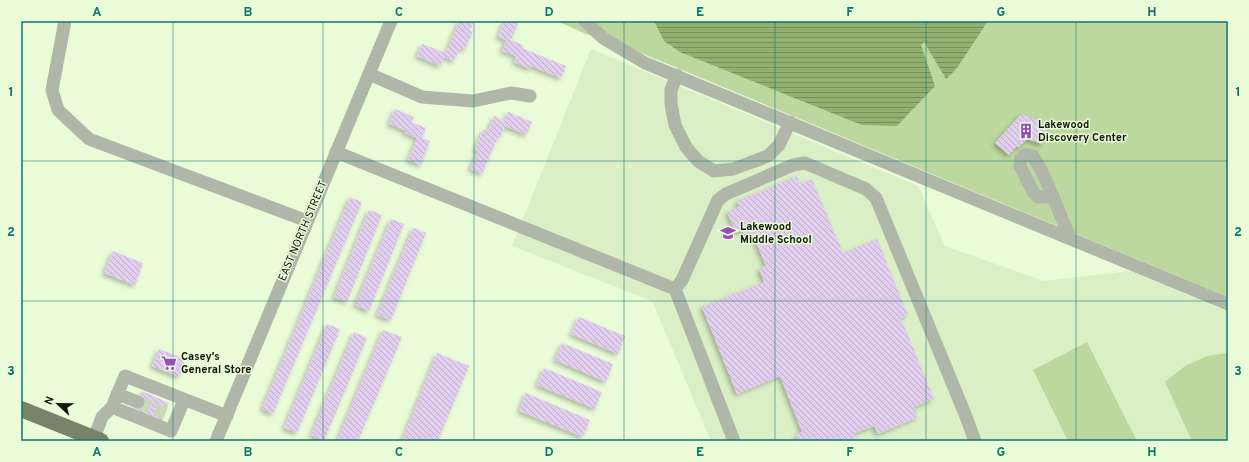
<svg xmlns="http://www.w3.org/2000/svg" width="1249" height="462" viewBox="0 0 1249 462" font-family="Overpass,sans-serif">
	<defs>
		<pattern id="water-rules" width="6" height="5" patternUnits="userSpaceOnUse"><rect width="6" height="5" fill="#92b06f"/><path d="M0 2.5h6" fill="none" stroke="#768e59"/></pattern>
		<pattern id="building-back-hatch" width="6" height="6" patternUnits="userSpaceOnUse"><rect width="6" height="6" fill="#e1ceef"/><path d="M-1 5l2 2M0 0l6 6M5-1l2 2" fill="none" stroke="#c0b0cc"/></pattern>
		<filter id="shadow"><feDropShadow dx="-2.5" dy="2.5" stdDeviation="2" flood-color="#0004"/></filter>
	</defs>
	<rect width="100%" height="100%" fill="#eafbd7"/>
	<path fill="#daefc5" d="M591 49 918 186 945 246 1044 281 1130 271 1228 312V441H711L652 301 512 246Z"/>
	<g fill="#bcd89e">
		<path d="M557 21H1228V297L634 50 586 34Z"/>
		<path d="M1087 342 1137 441H1068L1033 370Z"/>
		<path d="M1228 353V441H1192L1165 382 1185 366 1207 356Z"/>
	</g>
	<path fill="url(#water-rules)" d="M654 21H988L957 68 946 79 924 42 921 45 935 86 897 126 862 125 680 52 664 41Z"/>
	<g fill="url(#building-back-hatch)" filter="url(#shadow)">
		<path d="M459 21H474L470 30 473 31 465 50 460 48 454 61 444 57 440 66 417 56 422 44 446 53Z"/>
		<path d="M504 21H519L511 40 523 45 522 48 566 66 561 78 531 66 530 69 514 62 516 56 502 51 506 40 498 37Z"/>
		<path d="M395 109 414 117 412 122 426 128 422 138 430 141 421 165 408 160 417 138 405 133 406 131 389 124Z"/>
		<path d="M508 112 532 122 526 135 505 126 500 138 498 137 482 174 470 169 478 151 475 149 483 130 488 131 494 116 504 121Z"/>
		<path d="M1021 114 1049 124 1042 144 1027 139 1019 147H1016L1009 155 995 143Z"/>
		<path d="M797 176 800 184 812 179 843 253 877 239 908 315 901 318 934 399 914 407 918 417 878 434 874 426 855 433 858 440 856 441H798L796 435 802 432 780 376 737 394 702 307 764 282 759 269 766 266 752 233 745 236 742 230 736 233 727 212 739 207 737 201Z"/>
		<path d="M350 197 362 202 273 414 262 409Z"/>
		<path d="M369 210 382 215 347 302 334 297Z"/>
		<path d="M391 219 404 224 369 311 355 305Z"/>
		<path d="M413 228 426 233 391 320 377 315Z"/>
		<path d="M113 251 143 263 135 285 104 273Z"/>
		<path d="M579 317 625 336 618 354 571 334Z"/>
		<path d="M327 324 340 329 297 433 284 428Z"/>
		<path d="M383 330 402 337 358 441H337Z"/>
		<path d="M354 332 367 338 324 441 311 435Z"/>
		<path d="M562 343 613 364 606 382 555 360Z"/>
		<path d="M159 349 185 359 179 377 152 366Z"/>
		<path d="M437 353 469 366 438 441H402Z"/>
		<path d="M544 368 602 392 595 409 537 385Z"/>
		<path d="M142 391 169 403 160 424 133 412Z"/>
		<path d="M526 393 590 420 583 437 519 411Z"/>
	</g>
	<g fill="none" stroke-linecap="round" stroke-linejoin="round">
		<path stroke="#cad9b8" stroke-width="13" stroke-dasharray="13 6" stroke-linecap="butt" d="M138 402 165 413"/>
		<g stroke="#b0b7a8" stroke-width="13">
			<path d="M65 21 52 90 58 110 89 139 307 221"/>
			<path d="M585 21 603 38 645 63 1228 304"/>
			<path d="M369 74 422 97 473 101 511 93 530 96"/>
			<path d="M677 75 671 90V104L675 125 686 147 698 161 714 171 733 169 768 156 779 145 790 122"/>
			<path d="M336 152 675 289 734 441"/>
			<path d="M1053 197H1038L1033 192 1020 166 1021 158 1026 154 1033 156C1049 181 1058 211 1070 238"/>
			<path d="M675 289 682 280 718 200 726 194 793 165 805 163 866 189 876 198 965 414 975 441"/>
			<path d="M117 394 138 402"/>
			<path d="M112 407 171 431 184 400"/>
			<path d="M94 438 102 417 112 407 125 376 227 416"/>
			<path d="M216 441 391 21"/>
		</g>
		<path stroke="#77846a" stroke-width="16" d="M21 409 101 441"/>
	</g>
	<path fill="none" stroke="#0f766e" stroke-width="1" stroke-opacity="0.55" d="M173 21V441M323 21V441M474 21V441M624 21V441M775 21V441M926 21V441M1076 21V441M21 161H1228M21 301H1228"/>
	<defs>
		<g id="building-bare" transform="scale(1.2)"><path d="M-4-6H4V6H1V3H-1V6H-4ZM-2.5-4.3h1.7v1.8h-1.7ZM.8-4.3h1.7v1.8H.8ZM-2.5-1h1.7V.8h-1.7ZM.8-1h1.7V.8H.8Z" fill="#954ec1" stroke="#eafbd7" stroke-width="2.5" paint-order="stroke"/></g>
		<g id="school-bare" transform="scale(1.2)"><path d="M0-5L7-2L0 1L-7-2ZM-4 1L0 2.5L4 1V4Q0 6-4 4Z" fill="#954ec1" stroke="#eafbd7" stroke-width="2.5" paint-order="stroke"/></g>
		<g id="supermarket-bare" transform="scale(1.2)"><path d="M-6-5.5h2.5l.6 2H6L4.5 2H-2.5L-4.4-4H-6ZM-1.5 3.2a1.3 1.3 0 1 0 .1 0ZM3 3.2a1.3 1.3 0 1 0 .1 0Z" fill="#954ec1" stroke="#eafbd7" stroke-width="2.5" paint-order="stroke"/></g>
	</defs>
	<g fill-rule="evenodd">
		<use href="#building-bare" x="1026" y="131"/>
		<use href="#school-bare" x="728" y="233"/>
		<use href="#supermarket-bare" x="169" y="363"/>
	</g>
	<g text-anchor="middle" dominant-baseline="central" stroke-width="3" stroke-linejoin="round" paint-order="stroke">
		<g font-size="11" font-weight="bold" fill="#12180b" stroke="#eafbd7" text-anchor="start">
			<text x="1038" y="125">Lakewood<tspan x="1038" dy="13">Discovery Center</tspan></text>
			<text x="740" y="227">Lakewood<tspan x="740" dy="13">Middle School</tspan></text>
			<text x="181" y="357">Casey's<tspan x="181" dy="13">General Store</tspan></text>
		</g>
		<g font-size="11" fill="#12180b" stroke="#eafbd7">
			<text transform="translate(303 231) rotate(-67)">EAST NORTH STREET</text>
		</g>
	</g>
	<rect width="1249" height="462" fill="none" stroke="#eafbd7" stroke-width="44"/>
	<g transform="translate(58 404) rotate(292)" stroke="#eafbd7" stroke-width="3" paint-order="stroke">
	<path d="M0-3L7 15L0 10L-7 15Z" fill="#12180b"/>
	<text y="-6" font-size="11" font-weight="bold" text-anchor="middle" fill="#12180b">N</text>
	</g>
	<rect x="22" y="22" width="1205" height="418" fill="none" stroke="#0f766e" stroke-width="1.5"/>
	<g font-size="13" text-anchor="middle" font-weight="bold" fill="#0f766e">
		<text x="97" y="16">A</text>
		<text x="248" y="16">B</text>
		<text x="399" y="16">C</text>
		<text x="549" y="16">D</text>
		<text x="700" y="16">E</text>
		<text x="850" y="16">F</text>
		<text x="1001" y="16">G</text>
		<text x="1152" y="16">H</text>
		<text x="11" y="96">1</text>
		<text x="1238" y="96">1</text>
		<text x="11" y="236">2</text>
		<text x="1238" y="236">2</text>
		<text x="11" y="375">3</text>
		<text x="1238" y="375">3</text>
		<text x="97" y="456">A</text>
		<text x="248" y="456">B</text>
		<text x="399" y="456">C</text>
		<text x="549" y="456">D</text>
		<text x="700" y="456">E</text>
		<text x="850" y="456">F</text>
		<text x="1001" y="456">G</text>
		<text x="1152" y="456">H</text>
	</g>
</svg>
